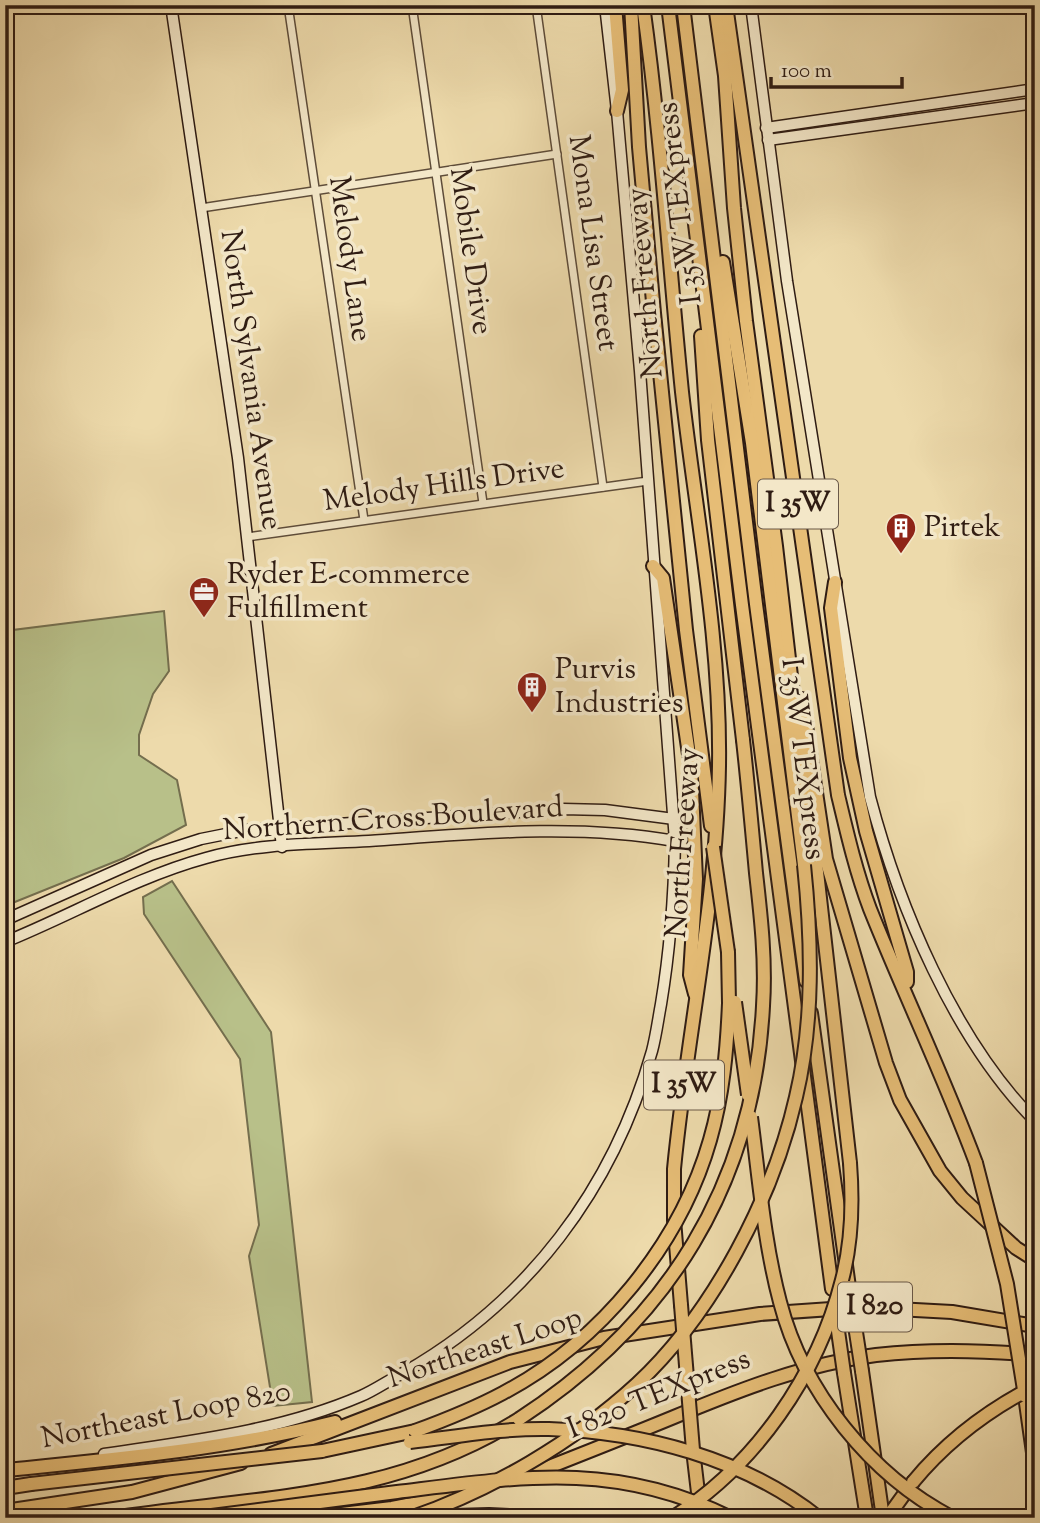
<svg xmlns="http://www.w3.org/2000/svg" width="1040" height="1523" viewBox="0 0 1040 1523" font-family="'Sorts Mill Goudy',serif">
	<rect width="100%" height="100%" fill="#eddaab"/>
	<filter id="stains"><feTurbulence type="fractalNoise" baseFrequency=".00286" numOctaves="4"/><feColorMatrix values="0 0 0 0 .2 0 0 0 0 .09 0 0 0 0 .02 0 0 0 .5 -.17"/></filter>
	<radialGradient id="worn" r=".72"><stop offset=".6" stop-color="#630" stop-opacity="0"/><stop offset="1" stop-color="#630" stop-opacity=".3"/></radialGradient>
	<g fill="#b8c089" stroke="#746e4e" stroke-width="2">
		<path d="M164 611 169 671 153 694 139 735V755L177 780 186 825 124 858 5 906V631Z"/>
		<path d="M172 881 271 1032 312 1402 273 1406 249 1256 259 1225 240 1059 144 914 143 897Z"/>
	</g>
	<g fill="none" stroke-linecap="round" stroke-linejoin="round">
		<g stroke="#5e4c39" stroke-width="10">
			<g id="street">
				<path d="M288 5 364 520"/>
				<path d="M412 5 483 503"/>
				<path d="M536 5 603 487"/>
				<path d="M201 208 557 154"/>
				<path d="M247 537 648 481"/>
			</g>
		</g>
		<g stroke="#2f1c13" stroke-width="13">
			<g id="secondary">
				<path d="M171 5 238 458 282 847"/>
				<path d="M751 5 787 281 870 797C899 907 954 1039 1035 1121"/>
				<path d="M766 128 1035 89"/>
				<path d="M768 140 1035 103"/>
				<path d="M5 920 151 855 201 839 246 830 563 809 605 810 674 819"/>
				<path d="M5 942C72 915 136 877 206 858 258 843 315 844 369 841 470 834 574 823 675 841"/>
				<path d="M104 1454C190 1441 280 1431 361 1396 375 1390 389 1380 403 1373 528 1302 613 1189 652 1051 656 1036 658 1020 661 1004 670 950 674 896 675 841L640 371 617 111 605 5"/>
			</g>
		</g>
		<g stroke="#2f1c13" stroke-width="16">
			<g id="highway">
				<path d="M615 5 622 90 617 111"/>
				<path d="M631 5 639 147 654 313 686 630 711 826"/>
				<path d="M643 5C661 134 669 263 682 392 696 516 721 641 719 766 717 902 687 1034 674 1169V1220L681 1305"/>
				<path d="M668 5 742 605 832 1289"/>
				<path d="M683 5 756 604 806 981"/>
				<path d="M715 5 725 76 734 208 746 321 776 546 804 789 816 863 850 1163"/>
				<path d="M726 5 838 795C847 833 856 872 870 909 904 994 944 1077 976 1163"/>
				<path d="M723 262 752 443 804 865"/>
				<path d="M701 336 708 440 743 740"/>
				<path d="M653 566 663 578 691 768 696 879 690 975 695 994"/>
				<path d="M835 582 831 608 850 758 866 831 907 972V982"/>
				<path d="M802 699 826 859 886 1063 900 1100 940 1171 962 1198 1016 1248 1035 1260"/>
				<path d="M728 952 729 1003"/>
				<path d="M811 1013 849 1287"/>
				<path d="M862 1371 883 1518"/>
				<path d="M844 1373 867 1518"/>
				<path d="M1025 1396 1035 1467"/>
				<path d="M693 1450 701 1518"/>
				<path d="M322 1451 415 1431"/>
				<path d="M271 1454 510 1362 604 1338 760 1314 860 1307 952 1312 1035 1326"/>
				<path d="M7 1470C117 1459 227 1449 335 1422"/>
				<path d="M521 1478C572 1458 623 1438 674 1417 739 1390 805 1364 876 1355 929 1349 981 1350 1035 1355"/>
				<path d="M5 1488 31 1484"/>
				<path d="M5 1511 132 1492 241 1463"/>
				<path d="M420 1517 489 1515 549 1518"/>
				<path d="M111 1518C256 1496 390 1500 519 1419"/>
				<path d="M308 1518 392 1508 459 1495"/>
				<path d="M887 1518 913 1482"/>
			</g>
		</g>
		<use href="#street" stroke="#f3e7c8" stroke-width="7"/>
		<use href="#secondary" stroke="#f3e7c8" stroke-width="10"/>
		<use href="#highway" stroke="#e6bd76" stroke-width="12"/>
		<g stroke="#2f1c13" stroke-width="16" stroke-linecap="butt">
			<g id="highway-bridge">
				<path d="M713 847 728 952"/>
				<path d="M735 1002 748 1095"/>
				<path d="M751 1117C759 1178 764 1242 780 1302 803 1391 871 1476 953 1518"/>
				<path d="M976 1163 1007 1284 1025 1396"/>
				<path d="M849 1287 862 1371"/>
				<path d="M681 1305 693 1450"/>
				<path d="M835 1310 844 1373"/>
				<path d="M519 1419C668 1322 754 1184 763 1006 766 961 761 917 756 873 752 829 748 785 743 740"/>
				<path d="M415 1431C445 1420 475 1408 503 1393 600 1342 680 1245 710 1140 723 1095 727 1050 729 1003"/>
				<path d="M410 1442C456 1437 502 1428 549 1429 643 1432 744 1458 819 1518"/>
				<path d="M913 1482C946 1442 988 1410 1035 1386"/>
				<path d="M31 1484 322 1451"/>
				<path d="M196 1518C263 1509 330 1501 397 1492 519 1477 615 1460 731 1518"/>
				<path d="M410 1518C490 1491 574 1442 637 1384 713 1313 773 1198 796 1097 814 1021 812 942 804 865"/>
				<path d="M672 1518C755 1466 818 1375 842 1280 852 1242 853 1201 850 1163"/>
			</g>
		</g>
		<use href="#highway-bridge" stroke="#e6bd76" stroke-width="12"/>
	</g>
	<defs>
		<g id="building-pin" transform="scale(1.575)"><path d="M0 17L-7.5 6A9.5 9.5 0 1 1 7.5 6Z" fill="#8f2418" stroke="#f3e7c8"/><path d="M-4-6H4V6H1V3H-1V6H-4ZM-2.5-4.3h1.7v1.8h-1.7ZM.8-4.3h1.7v1.8H.8ZM-2.5-1h1.7V.8h-1.7ZM.8-1h1.7V.8H.8Z" fill="#fff"/></g>
		<g id="office-pin" transform="scale(1.575)"><path d="M0 17L-7.5 6A9.5 9.5 0 1 1 7.5 6Z" fill="#8f2418" stroke="#f3e7c8"/><path d="M-6-3h4V-5.5h4V-3h4V5H-6ZM-1-4.5V-3h2v-1.5ZM-6 0V1H6V0Z" fill="#fff"/></g>
	</defs>
	<g fill-rule="evenodd">
		<use href="#building-pin" x="901" y="528"/>
		<use href="#office-pin" x="204" y="592"/>
		<use href="#building-pin" x="532" y="687"/>
	</g>
	<g text-anchor="middle" dominant-baseline="central" stroke-width="7" stroke-linejoin="round" paint-order="stroke">
		<g fill="#f3e7c8" stroke="#6a5949" stroke-width="2">
			<rect x="758" y="479.5" width="80" height="49" rx="5"/>
			<rect x="644" y="1060.5" width="80" height="49" rx="5"/>
			<rect x="838" y="1282.5" width="74" height="49" rx="5"/>
		</g>
		<g font-size="28" font-weight="bold" fill="#2f1c13">
			<text x="798" y="504">I 35W</text>
			<text x="684" y="1085">I 35W</text>
			<text x="875" y="1307">I 820</text>
		</g>
		<g font-size="30" fill="#2f1c13" stroke="#f3e7c8">
			<text transform="translate(681 203) rotate(-97)">I 35W TEXpress</text>
			<text transform="translate(592 243) rotate(82)">Mona Lisa Street</text>
			<text transform="translate(470 251) rotate(82)">Mobile Drive</text>
			<text transform="translate(349 259) rotate(82)">Melody Lane</text>
			<text transform="translate(646 283) rotate(-95)">North Freeway</text>
			<text transform="translate(250 380) rotate(82)">North Sylvania Avenue</text>
			<text transform="translate(444 486) rotate(-8)">Melody Hills Drive</text>
			<text transform="translate(802 759) rotate(83)">I 35W TEXpress</text>
			<text transform="translate(393 820) rotate(-4)">Northern Cross Boulevard</text>
			<text transform="translate(684 843) rotate(-86)">North Freeway</text>
			<text transform="translate(485 1349) rotate(-18)">Northeast Loop</text>
			<text transform="translate(659 1395) rotate(-22)">I 820 TEXpress</text>
			<text transform="translate(166 1416) rotate(-11)">Northeast Loop 820</text>
		</g>
		<g font-size="30" fill="#2f1c13" stroke="#f3e7c8" text-anchor="start">
			<text x="924" y="528">Pirtek</text>
			<text x="227" y="575">Ryder E-commerce<tspan x="227" dy="34">Fulfillment</tspan></text>
			<text x="555" y="670">Purvis<tspan x="555" dy="34">Industries</tspan></text>
		</g>
	</g>
	<rect width="1040" height="1523" fill="none" stroke="#eddaab" stroke-width="28"/>
	<rect x="7" y="7" width="1026" height="1509" fill="none" stroke="#2f1c13" stroke-width="3.5"/>
	<rect x="14" y="14" width="1012" height="1495" fill="none" stroke="#2f1c13" stroke-width="2"/>
	<path d="M771 77v10h131v-10" fill="none" stroke="#2f1c13" stroke-width="3.5"/>
	<text x="781" y="77" font-size="21" fill="#2f1c13" stroke="#f3e7c8" stroke-width="5" paint-order="stroke">100 m</text>
	<rect width="100%" height="100%" filter="url(#stains)"/>
	<rect width="100%" height="100%" fill="url(#worn)"/>
</svg>
